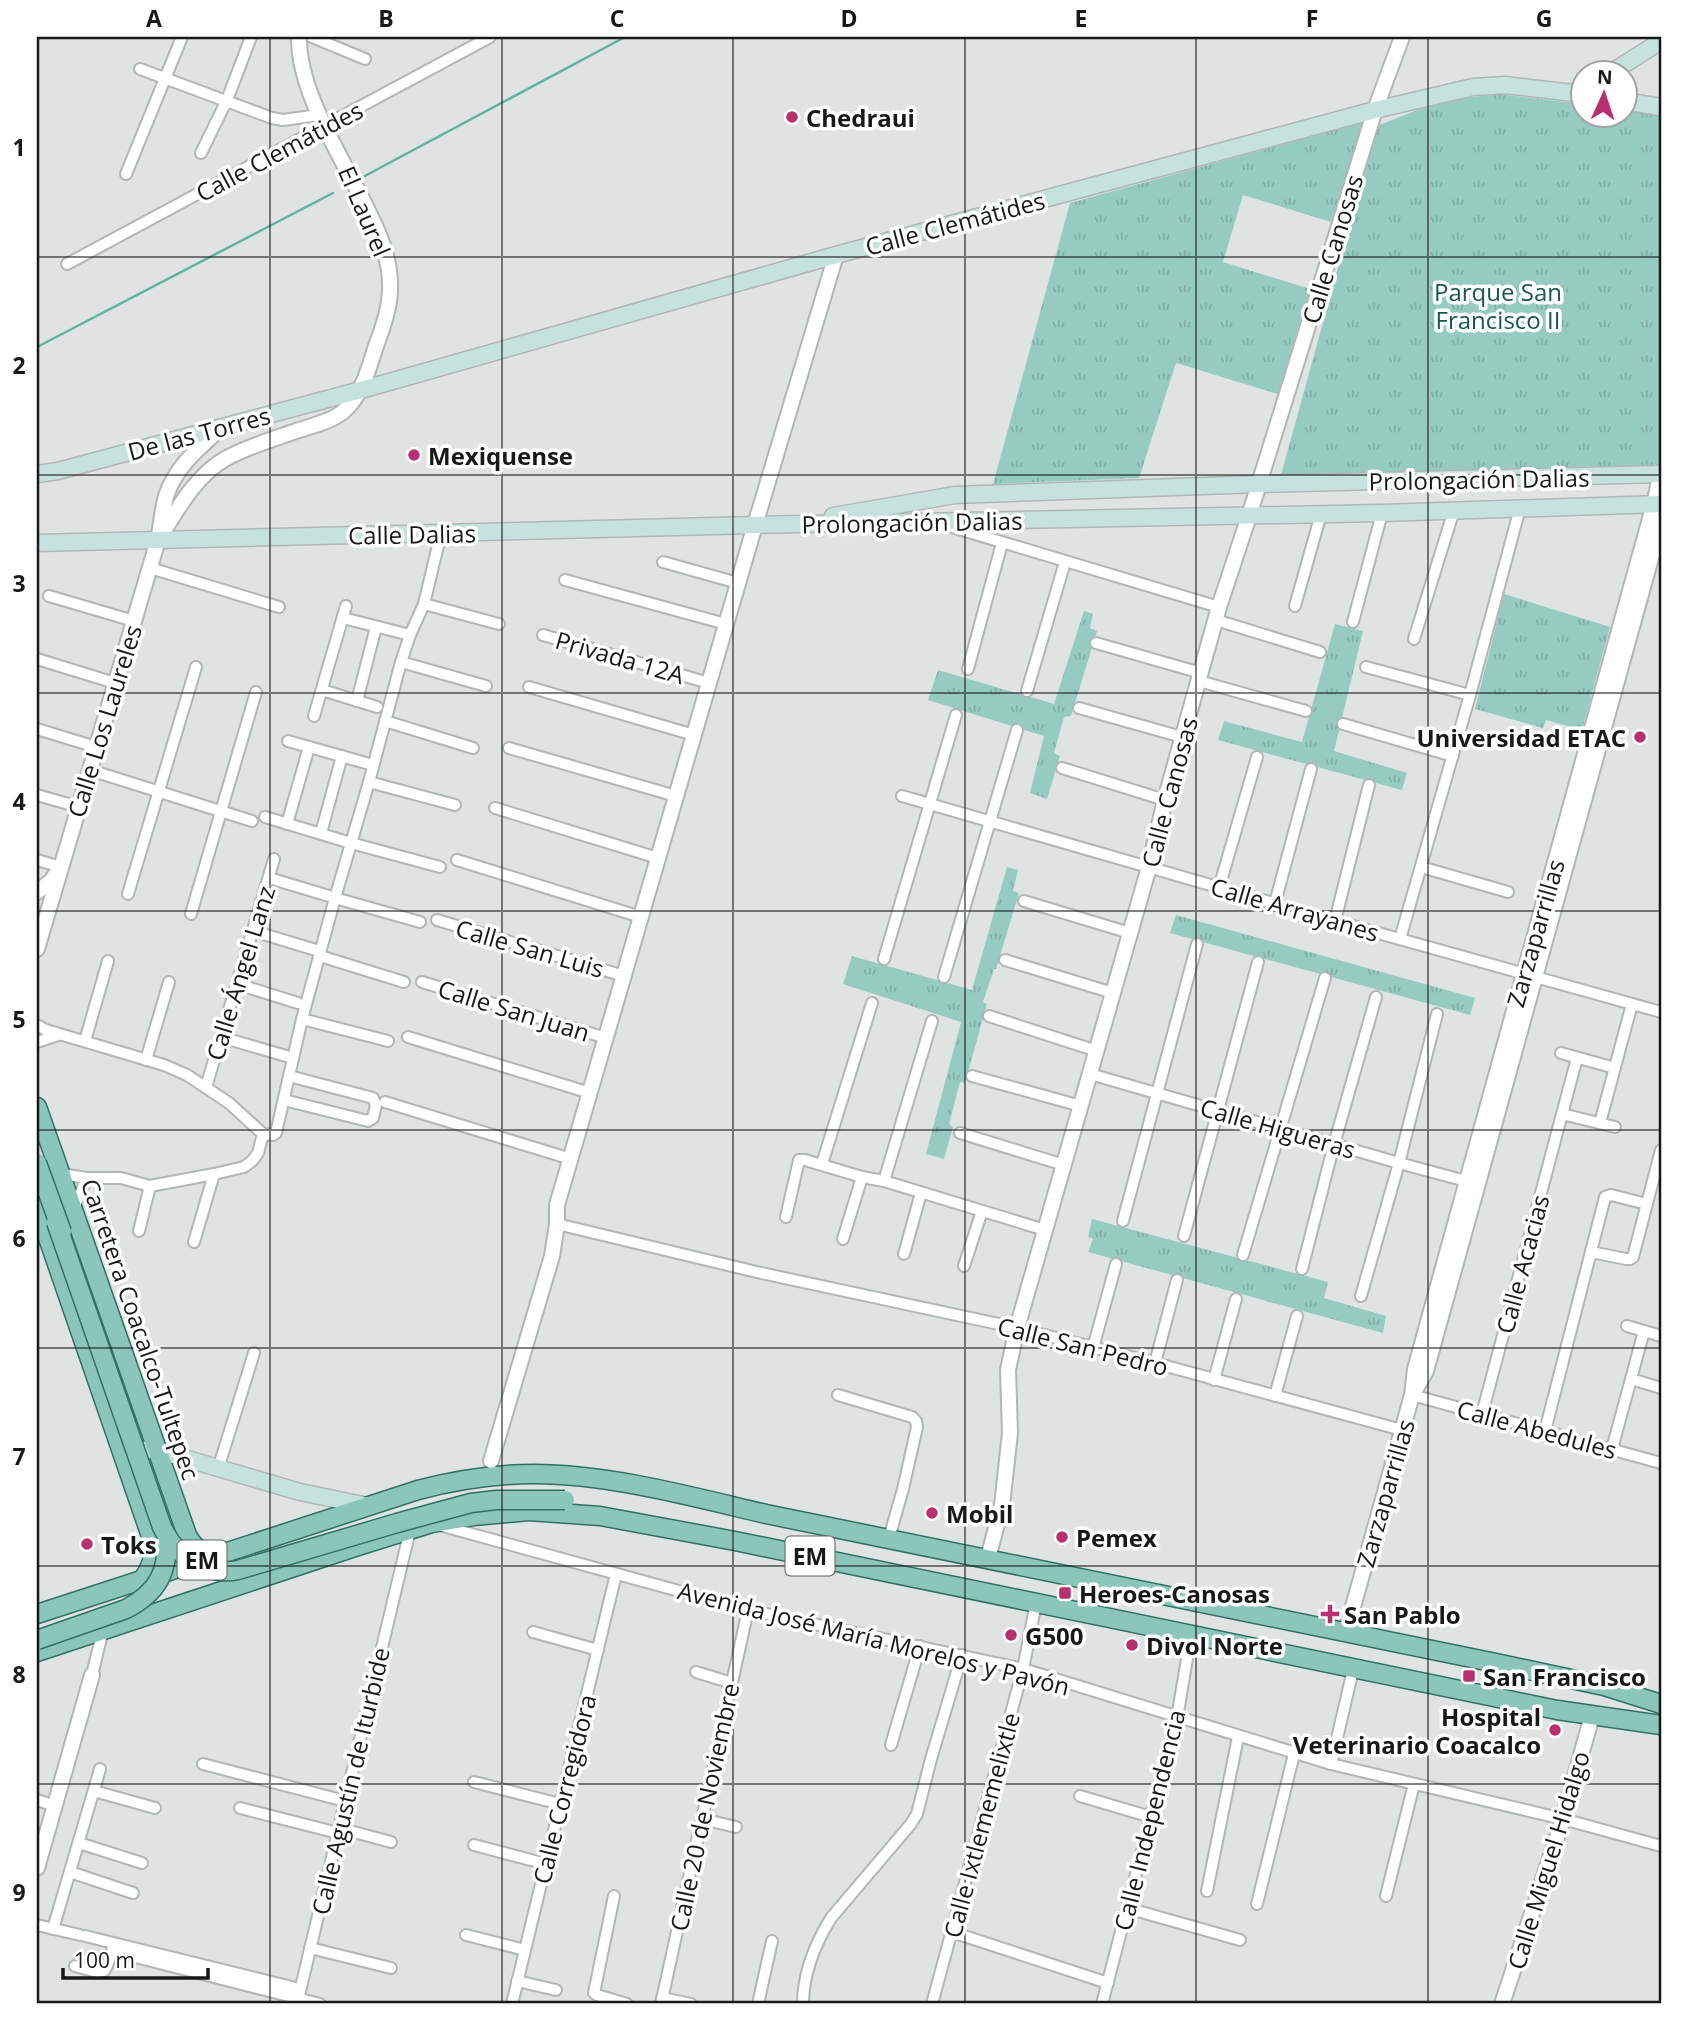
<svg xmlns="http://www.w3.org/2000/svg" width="1698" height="2041" viewBox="0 0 1698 2041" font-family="'Open Sans',sans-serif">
	<defs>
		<pattern id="park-tufts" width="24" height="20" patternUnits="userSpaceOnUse" patternTransform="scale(1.75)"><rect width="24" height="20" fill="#96ccbf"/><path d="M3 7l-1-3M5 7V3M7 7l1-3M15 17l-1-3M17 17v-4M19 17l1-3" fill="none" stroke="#81afa3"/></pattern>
	</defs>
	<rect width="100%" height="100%" fill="#dfe3e2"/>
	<g fill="url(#park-tufts)">
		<path d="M1500 94 1582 104V116H1624L1625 110 1661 116V465L1281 475 1377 126 1442 100Z"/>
		<path d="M1360 123 1363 126 1331 222 1243 195 1223 262 1310 289 1278 394 1176 363 1139 478 993 484 1070 203Z"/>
		<path d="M1504 594 1610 627 1582 730 1546 720 1543 728 1475 709Z"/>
		<path d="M1084 611 1093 614 1090 628 1097 631 1071 716 1064 717 1054 753 1060 756 1047 799 1030 793 1044 736 928 700 938 670 1054 704Z"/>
		<path d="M1335 624 1363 631 1334 751 1407 773 1402 790 1218 740 1224 721 1302 742Z"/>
		<path d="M1007 867 1018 870 1013 891 1019 893 996 969H994L983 1002 987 1004 965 1083 960 1082 949 1124 953 1127 944 1159 926 1154 961 1022 843 984 852 956 972 990Z"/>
		<path d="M1176 915 1475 998 1470 1015 1170 933Z"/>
		<path d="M1092 1219 1328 1282 1324 1298 1386 1316 1383 1333 1088 1252 1093 1239 1088 1237Z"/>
	</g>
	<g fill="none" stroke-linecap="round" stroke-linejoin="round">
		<g stroke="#63b2a1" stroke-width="2.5">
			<path d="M361 178 625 37"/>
			<path d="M37 347 333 193"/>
		</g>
		<g stroke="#b2b6b5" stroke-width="14">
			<g id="minor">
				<path d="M312 37 365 59"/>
				<path d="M140 69 272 118 283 120 319 115"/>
				<path d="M201 153 227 100 251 37"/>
				<path d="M126 174 182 37"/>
				<path d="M67 264 490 37"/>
				<path d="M945 525 1219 607"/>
				<path d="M663 562 738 583"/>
				<path d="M150 568 279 607"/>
				<path d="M565 580 726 624"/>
				<path d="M49 596 134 621"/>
				<path d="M424 604 499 624"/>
				<path d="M1295 606 1321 514"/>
				<path d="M343 618 410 635"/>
				<path d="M1216 620 1320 652"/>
				<path d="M1353 622 1382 513"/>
				<path d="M543 635 709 683"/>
				<path d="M1414 639 1454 510"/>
				<path d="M1096 643 1201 673"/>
				<path d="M37 659 115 683"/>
				<path d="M401 662 486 686"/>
				<path d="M1366 667 1470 695"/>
				<path d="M968 669 1002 543"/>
				<path d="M1199 681 1306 711"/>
				<path d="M529 687 694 735"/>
				<path d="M322 690 377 707"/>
				<path d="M1027 691 1065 562"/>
				<path d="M357 701 376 627"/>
				<path d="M1079 708 1182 737"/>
				<path d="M314 716 346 606"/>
				<path d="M385 721 473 748"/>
				<path d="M1343 724 1453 756"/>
				<path d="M37 729 96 747"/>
				<path d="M288 741 373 765"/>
				<path d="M509 748 676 796"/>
				<path d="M1062 768 1165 800"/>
				<path d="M90 770 252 821"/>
				<path d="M369 782 455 805"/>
				<path d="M37 795 79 807"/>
				<path d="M902 796 1335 921 1661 1012"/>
				<path d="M495 808 658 858"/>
				<path d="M265 817 351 843 440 867"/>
				<path d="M287 824 309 747"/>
				<path d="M321 833 342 756"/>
				<path d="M37 860 61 867"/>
				<path d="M457 860 641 917"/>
				<path d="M1421 867 1508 892"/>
				<path d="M269 878 329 896"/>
				<path d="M1219 888 1257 757"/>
				<path d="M128 894 196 667"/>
				<path d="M335 898 420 922"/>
				<path d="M1024 901 1130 933"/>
				<path d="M1275 903 1311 769"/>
				<path d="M191 914 256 692"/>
				<path d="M437 920 624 976"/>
				<path d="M1335 921 1369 785"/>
				<path d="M253 931 316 950"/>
				<path d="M1400 939 1470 695 1520 508"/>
				<path d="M320 956 404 982"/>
				<path d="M884 959 956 715"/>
				<path d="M1005 960 1113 993"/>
				<path d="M944 977 1017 730"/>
				<path d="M422 982 606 1038"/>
				<path d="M237 984 298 1003"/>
				<path d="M989 1016 1097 1051"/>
				<path d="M302 1019 388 1041"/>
				<path d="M37 1025 46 1030 164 1065 187 1075 229 1103 263 1134"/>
				<path d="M221 1037 286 1056"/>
				<path d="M408 1037 590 1093"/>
				<path d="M85 1041 108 961"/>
				<path d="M37 1042 58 1035"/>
				<path d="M1561 1053 1615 1068"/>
				<path d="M146 1060 169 982"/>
				<path d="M1090 1074 1399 1163 1466 1181"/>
				<path d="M972 1076 1081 1106"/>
				<path d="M206 1087 274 859"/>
				<path d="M284 1100 368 1121 373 1118 376 1105 373 1098 289 1076"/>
				<path d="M385 1102 571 1159"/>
				<path d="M1562 1114 1615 1127"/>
				<path d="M1600 1123 1632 1004"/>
				<path d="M960 1133 1064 1165"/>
				<path d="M263 1134 273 1135 276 1133 302 1019 335 898 369 782 401 662 410 635 424 604 441 533"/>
				<path d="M822 1164 872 1003"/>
				<path d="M61 1174 87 1178H121L150 1186 214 1174 244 1167 252 1161 258 1153 263 1134"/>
				<path d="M884 1181 932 1021"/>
				<path d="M74 1208 87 1178"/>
				<path d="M786 1217 799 1160H805L862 1177 884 1181 1045 1230"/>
				<path d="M1123 1221 1197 944"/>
				<path d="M557 1224 761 1273 1017 1328 1155 1363 1402 1430"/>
				<path d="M139 1231 150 1186"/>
				<path d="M1184 1236 1258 962"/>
				<path d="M843 1239 862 1177"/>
				<path d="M194 1242 214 1174"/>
				<path d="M1591 1252 1626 1259H1630L1633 1257 1661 1150"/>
				<path d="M904 1254 921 1193"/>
				<path d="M1243 1255 1325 978"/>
				<path d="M964 1266 982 1211"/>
				<path d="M1302 1269 1333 1148 1376 997"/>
				<path d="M1361 1296 1399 1163 1437 1014"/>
				<path d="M1627 1326 1661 1336"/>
				<path d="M1093 1348 1116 1264"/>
				<path d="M1155 1363 1177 1280"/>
				<path d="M1631 1379 1661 1388"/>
				<path d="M1214 1380 1236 1299"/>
				<path d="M838 1395 912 1417 916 1421 917 1427 903 1489 889 1538"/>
				<path d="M1412 1395 1661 1463"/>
				<path d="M1275 1396 1297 1316"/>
				<path d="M1482 1414 1577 1058"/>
				<path d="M1545 1431 1605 1197 1611 1195 1647 1204"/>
				<path d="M1612 1449 1644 1331"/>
				<path d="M218 1469 254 1353"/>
				<path d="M439 1525 748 1610 1023 1669 1331 1764 1563 1819 1661 1846"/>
				<path d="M533 1632 598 1650"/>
				<path d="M696 1672 732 1683"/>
				<path d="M92 1675 103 1630"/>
				<path d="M891 1745 920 1646"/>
				<path d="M203 1764 345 1801"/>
				<path d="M1331 1764 1353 1670"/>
				<path d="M474 1782 560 1804"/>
				<path d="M94 1791 155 1808"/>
				<path d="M1080 1796 1151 1817"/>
				<path d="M37 1800 55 1806"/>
				<path d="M240 1808 338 1833"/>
				<path d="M702 1819 736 1827"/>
				<path d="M339 1828 391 1842"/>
				<path d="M79 1843 142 1863"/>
				<path d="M474 1845 546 1864"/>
				<path d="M70 1872 133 1893"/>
				<path d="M1207 1891 1238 1737"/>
				<path d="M614 1896 594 1993 597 1995 627 2004"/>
				<path d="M1386 1896 1414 1784"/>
				<path d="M1257 1904 1294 1754"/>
				<path d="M1127 1908 1240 1940"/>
				<path d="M37 1925 80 1935"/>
				<path d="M53 1929 100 1769"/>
				<path d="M952 1932 1108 1983"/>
				<path d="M466 1935 525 1950"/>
				<path d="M85 1936 300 1989"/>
				<path d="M310 1948 391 1968"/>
				<path d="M112 1951 320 2004"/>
				<path d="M75 1966 97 1972 104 1971 107 1966 114 1945"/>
				<path d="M517 1981 556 1990"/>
				<path d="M662 1998 691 2004"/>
				<path d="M297 2004 410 1530"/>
				<path d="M512 2004 616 1574"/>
				<path d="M661 2004 748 1610"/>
				<path d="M758 2004 772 1941"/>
				<path d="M803 2004C803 1973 815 1944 831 1918L910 1825 917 1814 931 1759 962 1655"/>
				<path d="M932 2004 1023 1669 1036 1603"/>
				<path d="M1102 2004 1177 1718 1191 1635"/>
			</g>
		</g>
		<g stroke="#b2b6b5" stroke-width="18">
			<g id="tertiary">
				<path d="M158 540C176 512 195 476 225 459 248 446 274 439 299 430 315 425 336 420 347 408 363 392 369 367 376 346 383 327 391 305 390 284 390 259 380 235 369 213 345 161 298 94 299 37"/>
				<path d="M37 892 51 881 58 871"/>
				<path d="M37 949 158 540C161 526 162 510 166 496 176 466 199 448 222 427"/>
				<path d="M1415 1390 1426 1371 1661 522"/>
				<path d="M491 1461 552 1256 557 1224V1205L755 525 836 255"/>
				<path d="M988 1558 1002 1505 1010 1433 1008 1370 1017 1328 1149 867 1165 800 1219 607 1249 516 1375 110 1402 37"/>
				<path d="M1346 1632 1412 1395 1415 1369 1654 504 1661 473"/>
				<path d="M37 1868 92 1675"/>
				<path d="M1502 2004 1563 1819 1592 1716"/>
			</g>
		</g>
		<g stroke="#b2b6b5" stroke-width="19">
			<g id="secondary">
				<path d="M1609 74 1661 41"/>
				<path d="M1624 101 1661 107"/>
				<path d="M37 474 58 471 361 390 836 255 1375 110 1473 87 1505 85 1582 94"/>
				<path d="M833 516 955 495 1259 484 1661 474"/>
				<path d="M37 543 755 525 1382 513 1661 504"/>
				<path d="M128 1458 139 1450H157L300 1492 368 1506"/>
			</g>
		</g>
		<g stroke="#317164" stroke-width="21">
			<g id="primary">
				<path d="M37 1107 187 1535C193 1547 201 1553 214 1557"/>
				<path d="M37 1206 153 1542C155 1557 151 1567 143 1579"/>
				<path d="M37 1614 418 1490C456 1480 495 1474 534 1474 609 1474 693 1497 766 1514L1496 1663 1604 1686 1661 1704"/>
				<path d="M37 1652 358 1546 432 1523 474 1516 529 1511 600 1516 735 1541 1557 1710 1661 1725"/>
			</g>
		</g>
		<use href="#minor" stroke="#fff" stroke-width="10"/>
		<use href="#tertiary" stroke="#fff" stroke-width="14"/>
		<use href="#secondary" stroke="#c5e2dd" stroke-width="16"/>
		<use href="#primary" stroke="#8cc6bb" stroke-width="18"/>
		<g stroke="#317164" stroke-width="21" stroke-linecap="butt">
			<g id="primary-bridge">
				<path d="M37 1163 62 1232"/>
				<path d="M56 1222 162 1527C166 1535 171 1544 178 1550 193 1565 217 1575 238 1570L397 1523 471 1503 496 1500H565"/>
				<path d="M37 1640 126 1609C159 1592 168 1571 167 1536"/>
			</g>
		</g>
		<use href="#primary-bridge" stroke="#8cc6bb" stroke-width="18"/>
	</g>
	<path fill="none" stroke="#171918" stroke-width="2" stroke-opacity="0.55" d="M270 37V2004M502 37V2004M733 37V2004M965 37V2004M1196 37V2004M1428 37V2004M37 257H1661M37 475H1661M37 693H1661M37 911H1661M37 1130H1661M37 1348H1661M37 1566H1661M37 1784H1661"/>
	<g fill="#b9306e" stroke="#fff" stroke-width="2.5">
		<circle cx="792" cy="117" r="7"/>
		<circle cx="414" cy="455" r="7"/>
		<circle cx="1640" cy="737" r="7"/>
		<circle cx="932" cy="1513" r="7"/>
		<circle cx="1062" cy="1537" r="7"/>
		<circle cx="87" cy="1544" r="7"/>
		<rect x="1058" y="1586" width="14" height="14" rx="3.5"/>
		<path d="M1326.5 1603.5h7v7h7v7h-7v7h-7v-7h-7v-7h7z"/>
		<circle cx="1011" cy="1635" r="7"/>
		<circle cx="1132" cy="1645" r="7"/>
		<rect x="1462" y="1669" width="14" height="14" rx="3.5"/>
		<circle cx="1555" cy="1730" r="7"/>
	</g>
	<g text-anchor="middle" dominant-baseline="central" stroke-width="7" stroke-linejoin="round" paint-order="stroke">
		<g fill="#fff" stroke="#5d5e5d" stroke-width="2">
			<rect x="785.5" y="1536.5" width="49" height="39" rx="5"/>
			<rect x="177.5" y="1540.5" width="49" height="39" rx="5"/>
		</g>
		<g font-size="23" font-weight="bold" fill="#171918">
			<text x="810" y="1556">EM</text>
			<text x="202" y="1560">EM</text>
		</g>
		<g font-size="24" font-weight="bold" fill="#171918" stroke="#fff" text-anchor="start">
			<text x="806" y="117">Chedraui</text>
			<text x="428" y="455">Mexiquense</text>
			<text x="1626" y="737" text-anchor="end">Universidad ETAC</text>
			<text x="946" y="1513">Mobil</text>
			<text x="1076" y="1537">Pemex</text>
			<text x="101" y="1544">Toks</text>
			<text x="1079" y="1593">Heroes-Canosas</text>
			<text x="1344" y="1614">San Pablo</text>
			<text x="1025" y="1635">G500</text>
			<text x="1146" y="1645">Divol Norte</text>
			<text x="1483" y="1676">San Francisco</text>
			<text x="1541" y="1716" text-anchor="end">Hospital<tspan x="1541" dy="28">Veterinario Coacalco</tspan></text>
		</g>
		<g font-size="24" fill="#171918" stroke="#fff">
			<text transform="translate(279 151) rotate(-28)">Calle Clemátides</text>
			<text transform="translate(365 211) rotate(67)">El Laurel</text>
			<text transform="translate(955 223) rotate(-15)">Calle Clemátides</text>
			<text transform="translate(1332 249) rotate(-73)">Calle Canosas</text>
			<text transform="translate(199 433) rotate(-15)">De las Torres</text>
			<text transform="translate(1479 479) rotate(-1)">Prolongación Dalias</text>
			<text transform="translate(912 522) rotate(-1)">Prolongación Dalias</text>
			<text transform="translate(412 534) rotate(-1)">Calle Dalias</text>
			<text transform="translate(620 657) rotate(16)">Privada 12A</text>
			<text transform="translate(104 721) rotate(-73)">Calle Los Laureles</text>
			<text transform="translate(1169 792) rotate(-75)">Calle Canosas</text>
			<text transform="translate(1295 909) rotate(16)">Calle Arrayanes</text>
			<text transform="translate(1535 933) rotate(-74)">Zarzaparrillas</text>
			<text transform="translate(530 948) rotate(16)">Calle San Luis</text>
			<text transform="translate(240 973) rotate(-73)">Calle Ángel Lanz</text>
			<text transform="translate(514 1010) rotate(17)">Calle San Juan</text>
			<text transform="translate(1278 1128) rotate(16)">Calle Higueras</text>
			<text transform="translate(1522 1264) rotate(-75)">Calle Acacias</text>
			<text transform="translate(141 1329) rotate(71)">Carretera Coacalco-Tultepec</text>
			<text transform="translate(1083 1346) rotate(14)">Calle San Pedro</text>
			<text transform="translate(1537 1429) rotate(15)">Calle Abedules</text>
			<text transform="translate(1385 1493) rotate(-74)">Zarzaparrillas</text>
			<text transform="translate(874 1638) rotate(14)">Avenida José María Morelos y Pavón</text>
			<text transform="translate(350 1781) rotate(-77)">Calle Agustín de Iturbide</text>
			<text transform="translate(564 1789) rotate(-76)">Calle Corregidora</text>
			<text transform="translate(704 1807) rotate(-78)">Calle 20 de Noviembre</text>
			<text transform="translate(1149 1820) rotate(-76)">Calle Independencia</text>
			<text transform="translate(981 1825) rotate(-75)">Calle Ixtlememelixtle</text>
			<text transform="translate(1548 1860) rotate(-73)">Calle Miguel Hidalgo</text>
		</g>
		<g font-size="24" fill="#16584c" stroke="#fff">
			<text x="1498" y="291">Parque San<tspan x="1498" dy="28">Francisco II</tspan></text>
		</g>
	</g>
	<rect width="1698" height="2041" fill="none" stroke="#ffffff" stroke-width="77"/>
	<g transform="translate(1604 94) rotate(3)"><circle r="33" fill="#ffffff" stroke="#a2a3a3" stroke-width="2"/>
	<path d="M0-5L12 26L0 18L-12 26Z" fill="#b9306e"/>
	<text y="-10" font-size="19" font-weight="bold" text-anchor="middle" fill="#171918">N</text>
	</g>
	<path d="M63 1968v10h145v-10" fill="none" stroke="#171918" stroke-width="3.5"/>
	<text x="74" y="1968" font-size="21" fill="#171918" stroke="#ffffff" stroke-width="5" paint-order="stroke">100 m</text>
	<rect x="38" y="38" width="1622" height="1964" fill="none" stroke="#171918" stroke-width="2.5"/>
	<g font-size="23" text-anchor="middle" font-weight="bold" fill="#171918">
		<text x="154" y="27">A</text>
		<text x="386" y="27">B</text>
		<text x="617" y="27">C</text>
		<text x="849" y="27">D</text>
		<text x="1081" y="27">E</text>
		<text x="1312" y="27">F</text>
		<text x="1544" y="27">G</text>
		<text x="19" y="156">1</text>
		<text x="19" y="374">2</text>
		<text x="19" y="592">3</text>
		<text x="19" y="810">4</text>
		<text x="19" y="1028">5</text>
		<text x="19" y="1247">6</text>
		<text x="19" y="1465">7</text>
		<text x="19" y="1683">8</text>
		<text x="19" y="1901">9</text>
	</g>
</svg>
